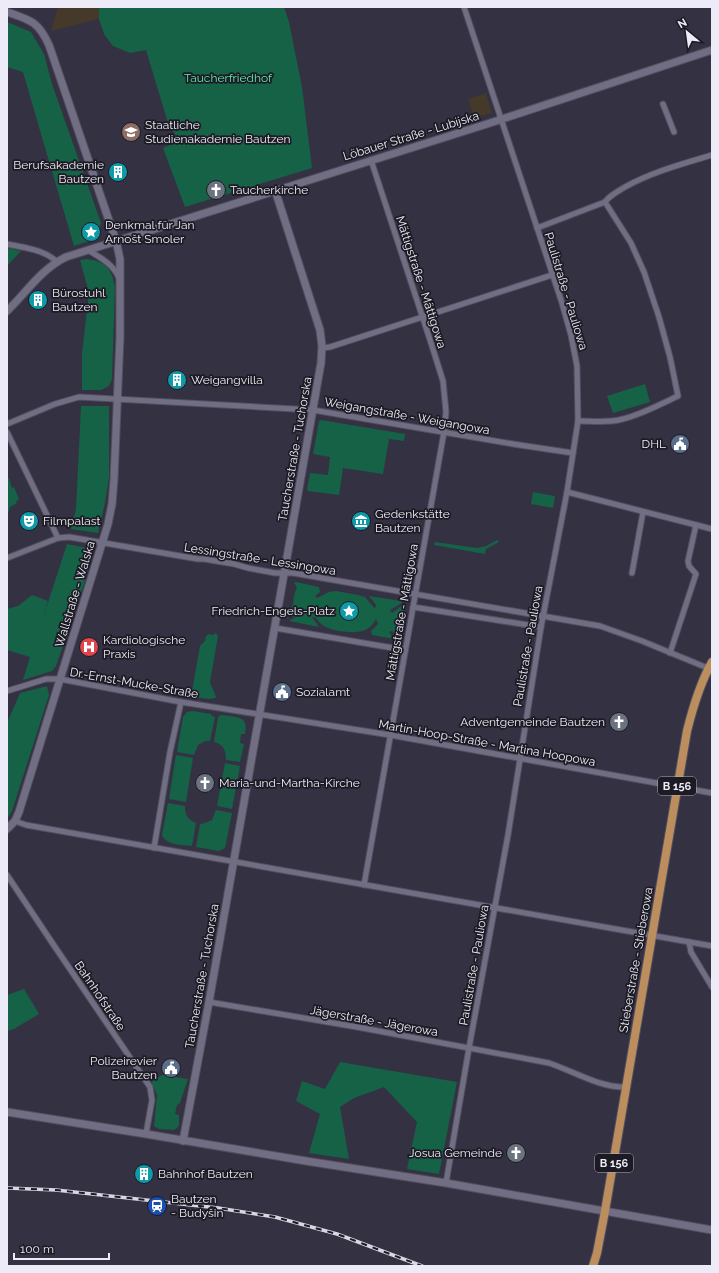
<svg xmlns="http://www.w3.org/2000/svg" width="719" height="1273" viewBox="0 0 719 1273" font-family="Raleway,sans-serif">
	<rect width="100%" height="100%" fill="#343143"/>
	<g fill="#45392a">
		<path d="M58 7H99V19L51 31Z"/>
		<path d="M486 93 492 113 474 118 468 99Z"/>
	</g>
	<g fill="#156247">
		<path d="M99 7H284L289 22 302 87 312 168 185 207 163 148 179 141 168 123 146 50 130 53 113 46 104 34 99 19Z"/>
		<path d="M7 22 31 32 44 54 52 84 101 223 96 239 74 246 41 134 23 72 7 67Z"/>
		<path d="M7 248 21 251 7 266Z"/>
		<path d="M87 259C105 261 112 269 115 287L112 379 109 386 101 390H82V353L89 293 80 260Z"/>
		<path d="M645 384 650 402 613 413 607 396Z"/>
		<path d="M81 406H109V478L105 503 98 533 71 529 76 509Z"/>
		<path d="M321 420 405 434 404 441 389 439 383 474 343 468 339 495 308 491 307 490 310 473 328 475 330 457 313 454 319 421Z"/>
		<path d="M7 478H9L12 488 14 487 19 499 16 502 17 503 10 507 8 514H7Z"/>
		<path d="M533 492 555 496 553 508 531 504Z"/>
		<path d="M497 540 499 542 486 549 485 554 434 545 435 542 477 548 486 546Z"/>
		<path d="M67 544 93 549 84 584 56 666 52 671 23 680 30 657 7 650V609L18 606 32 595 48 601 43 618Z"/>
		<path d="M296 582 319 587 320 592 315 596 317 598 329 592 336 591 358 595 365 597 375 609 376 605 369 596 401 601 402 603 390 610 392 613 403 605 406 606 404 613H402L401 617 404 618 399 637 398 638 392 631 389 632 394 639 372 635 371 631 378 624 376 619C369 634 354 633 339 631 334 630 329 629 324 626 320 624 318 620 315 617H312L319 627 289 621 296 617 290 616 288 613C289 610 292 607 293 604 294 597 294 594 297 587L294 583Z"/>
		<path d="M216 633 218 636 210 682 216 697 215 698 210 699 191 697 200 646 205 641 206 636 209 634 213 635Z"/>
		<path d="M47 686 49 695 12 811 7 819V723L20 693Z"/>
		<path d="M193 711 211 714 212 716 215 717 210 741H205L198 745 194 755 177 752 183 717 187 712Z"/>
		<path d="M221 715C236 717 249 715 245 734H241L240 743 244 744 240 762 226 760C226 750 223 744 214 742L218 717Z"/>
		<path d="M176 755 193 758 186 802 169 799Z"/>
		<path d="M225 763 240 766 232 809 217 806Z"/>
		<path d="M168 803 185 806C185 815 187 819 196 823L192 846C183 845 165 845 162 835Z"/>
		<path d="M216 810 232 813 225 848 219 851 196 847 200 824 205 823 212 820Z"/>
		<path d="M24 989 39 1014 14 1029 7 1031V995Z"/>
		<path d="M340 1062 457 1082 439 1174 407 1169 417 1122 384 1087 354 1098 340 1107 349 1159 309 1153 320 1114 296 1101 302 1081 325 1089Z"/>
		<path d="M162 1075 188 1079 180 1103 177 1105 175 1114 179 1115V1126L174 1130 159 1129 154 1126 157 1095 151 1082Z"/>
	</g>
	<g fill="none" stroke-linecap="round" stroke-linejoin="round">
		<g stroke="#52505f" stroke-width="7">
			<g id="street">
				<path d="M663 104 674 132"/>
				<path d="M537 228 605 202C610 195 617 192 625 187 652 172 682 164 712 155"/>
				<path d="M7 244C24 248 44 249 57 262"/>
				<path d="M88 250C101 258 113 264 119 278"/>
				<path d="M322 348 330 347 552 275"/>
				<path d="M578 421C589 421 600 422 612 421 630 420 661 404 678 396L670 357 659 317 644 272 631 243 605 202"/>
				<path d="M7 424 55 404 79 397 313 410 513 444 573 453"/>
				<path d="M7 432 58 538"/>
				<path d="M567 492 712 529"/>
				<path d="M7 558 58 538 69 537 198 559H204L234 564 248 568 275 573H293L600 626 642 641 710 669"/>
				<path d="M632 573 643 512"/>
				<path d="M413 607 541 627"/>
				<path d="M275 628 405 650"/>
				<path d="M670 653 696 574 689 566 688 561 696 525"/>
				<path d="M7 691 46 679H60L181 702 390 735 712 793"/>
				<path d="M15 821 26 825 712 946"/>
				<path d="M154 848 170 752 181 702"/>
				<path d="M7 875 53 944 150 1087 152 1100 146 1134"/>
				<path d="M364 885 444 432 446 412 443 381 432 346 371 160"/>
				<path d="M689 942 691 952 712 987"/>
				<path d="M209 1002 357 1027 549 1063C573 1071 600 1088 626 1087"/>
				<path d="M446 1183 469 1048 508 835 541 627 567 492 578 421 577 366 571 335 562 303 464 7"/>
			</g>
		</g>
		<g stroke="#52505f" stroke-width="9">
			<g id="secondary">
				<path d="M7 12C30 20 38 21 49 45L116 241 120 259V337L114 479 112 504 108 524 19 812 15 821 7 829"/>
				<path d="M7 311C26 293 41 269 66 257L487 124 712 50"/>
				<path d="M7 1112 146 1134 306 1161 446 1183 712 1230"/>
				<path d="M183 1141 209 1002 321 363 322 346 320 330 275 190"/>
			</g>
		</g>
		<g stroke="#52505f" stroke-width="10">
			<path id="primary" d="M593 1266 597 1253 605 1211 687 731C693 707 700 683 712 662"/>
		</g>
		<use href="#street" stroke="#716e83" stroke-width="5"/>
		<use href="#secondary" stroke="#716e83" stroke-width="7"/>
		<use href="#primary" stroke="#bd8e5d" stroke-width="8"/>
		<g stroke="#d8d7e4" stroke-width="3.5">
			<path id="rail" d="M7 1188 56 1190 218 1208 275 1217 337 1234 422 1266"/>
		</g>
		<use href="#rail" stroke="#1c1a23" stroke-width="2" stroke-dasharray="6" stroke-linecap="butt"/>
	</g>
	<defs>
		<g id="university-disc" transform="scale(1)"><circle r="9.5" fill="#8d6e63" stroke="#1c1a23"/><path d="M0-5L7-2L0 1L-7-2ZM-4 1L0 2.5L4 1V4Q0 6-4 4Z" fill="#fff"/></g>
		<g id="building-disc" transform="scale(1)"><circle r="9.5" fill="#0f9aa8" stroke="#1c1a23"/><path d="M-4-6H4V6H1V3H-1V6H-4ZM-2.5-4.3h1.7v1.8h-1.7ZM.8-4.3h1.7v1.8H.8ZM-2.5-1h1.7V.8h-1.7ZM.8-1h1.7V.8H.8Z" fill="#fff"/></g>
		<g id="church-disc" transform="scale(1)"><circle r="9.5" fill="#6b7280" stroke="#1c1a23"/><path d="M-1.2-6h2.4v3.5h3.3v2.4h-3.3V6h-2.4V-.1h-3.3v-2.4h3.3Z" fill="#fff"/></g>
		<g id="sight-disc" transform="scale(1)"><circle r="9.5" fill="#0f9aa8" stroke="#1c1a23"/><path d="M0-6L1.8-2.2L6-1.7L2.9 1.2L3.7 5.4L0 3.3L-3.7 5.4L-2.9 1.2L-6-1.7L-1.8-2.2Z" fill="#fff"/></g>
		<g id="civic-disc" transform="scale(1)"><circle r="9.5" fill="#5c6f8a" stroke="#1c1a23"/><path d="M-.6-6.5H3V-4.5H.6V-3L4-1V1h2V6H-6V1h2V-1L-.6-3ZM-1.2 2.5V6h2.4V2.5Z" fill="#fff"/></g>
		<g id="theatre-disc" transform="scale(1)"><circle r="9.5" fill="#0f9aa8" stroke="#1c1a23"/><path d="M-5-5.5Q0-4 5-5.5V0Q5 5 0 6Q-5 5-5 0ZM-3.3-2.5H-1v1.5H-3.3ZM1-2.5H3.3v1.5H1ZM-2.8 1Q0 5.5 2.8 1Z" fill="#fff"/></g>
		<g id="museum-disc" transform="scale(1)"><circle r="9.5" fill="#0f9aa8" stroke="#1c1a23"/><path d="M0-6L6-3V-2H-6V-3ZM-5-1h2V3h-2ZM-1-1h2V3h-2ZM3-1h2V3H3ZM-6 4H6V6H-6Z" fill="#fff"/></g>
		<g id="hospital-disc" transform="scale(1)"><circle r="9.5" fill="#e0444e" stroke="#1c1a23"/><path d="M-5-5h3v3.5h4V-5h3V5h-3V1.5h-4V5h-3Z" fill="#fff"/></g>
		<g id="station-disc" transform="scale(1)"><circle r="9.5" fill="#1a4fb4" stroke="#1c1a23"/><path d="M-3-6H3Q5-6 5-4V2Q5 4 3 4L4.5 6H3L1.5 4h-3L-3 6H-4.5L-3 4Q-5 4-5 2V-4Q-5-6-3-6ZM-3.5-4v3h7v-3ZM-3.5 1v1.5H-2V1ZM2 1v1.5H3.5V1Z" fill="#fff"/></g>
	</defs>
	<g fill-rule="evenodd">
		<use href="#university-disc" x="131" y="132"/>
		<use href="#building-disc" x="118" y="172"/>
		<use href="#church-disc" x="216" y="190"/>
		<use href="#sight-disc" x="91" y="232"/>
		<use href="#building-disc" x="38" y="300"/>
		<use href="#building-disc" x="177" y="380"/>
		<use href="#civic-disc" x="680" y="444"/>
		<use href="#theatre-disc" x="29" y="521"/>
		<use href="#museum-disc" x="361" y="521"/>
		<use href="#sight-disc" x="349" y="611"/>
		<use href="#hospital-disc" x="89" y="647"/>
		<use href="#civic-disc" x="282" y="692"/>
		<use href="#church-disc" x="619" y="722"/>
		<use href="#church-disc" x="205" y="783"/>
		<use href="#civic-disc" x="171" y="1068"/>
		<use href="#church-disc" x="516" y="1153"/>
		<use href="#building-disc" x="144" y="1174"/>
		<use href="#station-disc" x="157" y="1206"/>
	</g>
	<g text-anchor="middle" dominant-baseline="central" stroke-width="3.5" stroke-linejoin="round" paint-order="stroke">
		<g fill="#1c1a23" stroke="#aeacb7" stroke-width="1">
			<rect x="658" y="777" width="38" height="18" rx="3"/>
			<rect x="595" y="1154" width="38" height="18" rx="3"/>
		</g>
		<g font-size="11" font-weight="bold" fill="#ecebf7">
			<text x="677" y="786">B 156</text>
			<text x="614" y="1163">B 156</text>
		</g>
		<g font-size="12" fill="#63eab4" stroke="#1c1a23">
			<text x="228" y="78">Taucherfriedhof</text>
		</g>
		<g font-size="12" fill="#ecebf7" stroke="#1c1a23" text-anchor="start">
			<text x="145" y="125">Staatliche<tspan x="145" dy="14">Studienakademie Bautzen</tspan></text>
			<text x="104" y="165" text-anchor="end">Berufsakademie<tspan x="104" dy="14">Bautzen</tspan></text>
			<text x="230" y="190">Taucherkirche</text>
			<text x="105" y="225">Denkmal für Jan<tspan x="105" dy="14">Arnošt Smoler</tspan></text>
			<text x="52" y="293">Bürostuhl<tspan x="52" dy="14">Bautzen</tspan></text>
			<text x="191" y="380">Weigangvilla</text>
			<text x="666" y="444" text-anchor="end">DHL</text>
			<text x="375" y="514">Gedenkstätte<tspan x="375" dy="14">Bautzen</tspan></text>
			<text x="43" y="521">Filmpalast</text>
			<text x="335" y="611" text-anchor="end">Friedrich-Engels-Platz</text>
			<text x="103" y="640">Kardiologische<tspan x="103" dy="14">Praxis</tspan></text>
			<text x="296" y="692">Sozialamt</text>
			<text x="605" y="722" text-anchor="end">Adventgemeinde Bautzen</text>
			<text x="219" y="783">Maria-und-Martha-Kirche</text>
			<text x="157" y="1061" text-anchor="end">Polizeirevier<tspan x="157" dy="14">Bautzen</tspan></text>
			<text x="502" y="1153" text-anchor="end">Josua Gemeinde</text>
			<text x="158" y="1174">Bahnhof Bautzen</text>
			<text x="171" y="1199">Bautzen<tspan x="171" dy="14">- Budyšin</tspan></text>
		</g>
		<g font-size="12" fill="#ecebf7" stroke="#1c1a23">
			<text transform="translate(411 136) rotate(-17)">Löbauer Straße - Lubijska</text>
			<text transform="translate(421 282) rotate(72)">Mättigstraße - Mättigowa</text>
			<text transform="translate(566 291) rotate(73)">Paulistraße - Pauliowa</text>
			<text transform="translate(407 416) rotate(10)">Weigangstraße - Weigangowa</text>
			<text transform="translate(295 449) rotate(-80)">Taucherstraße - Tuchorska</text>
			<text transform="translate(260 559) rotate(9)">Lessingstraße - Lessingowa</text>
			<text transform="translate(75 594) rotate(-73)">Wallstraße - Walska</text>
			<text transform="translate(402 612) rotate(-80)">Mättigstraße - Mättigowa</text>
			<text transform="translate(528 646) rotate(-80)">Paulistraße - Pauliowa</text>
			<text transform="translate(134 683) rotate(10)">Dr.-Ernst-Mucke-Straße</text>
			<text transform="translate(487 743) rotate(10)">Martin-Hoop-Straße - Martina Hoopowa</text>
			<text transform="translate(636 960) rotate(-80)">Stieberstraße - Stieberowa</text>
			<text transform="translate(474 965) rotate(-80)">Paulistraße - Pauliowa</text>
			<text transform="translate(202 976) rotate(-80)">Taucherstraße - Tuchorska</text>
			<text transform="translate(100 996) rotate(56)">Bahnhofstraße</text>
			<text transform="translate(374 1021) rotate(10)">Jägerstraße - Jägerowa</text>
		</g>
	</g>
	<rect width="719" height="1273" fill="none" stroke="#ecebf7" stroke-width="16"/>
	<g transform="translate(687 32) rotate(331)" stroke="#1c1a23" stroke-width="3" paint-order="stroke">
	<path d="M0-3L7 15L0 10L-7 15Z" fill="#ecebf7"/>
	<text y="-6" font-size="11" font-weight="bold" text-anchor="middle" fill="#ecebf7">N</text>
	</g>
	<path d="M14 1253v6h95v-6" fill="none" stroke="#ecebf7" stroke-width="2"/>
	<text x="20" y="1253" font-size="12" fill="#ecebf7" stroke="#1c1a23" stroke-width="3" paint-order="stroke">100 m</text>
</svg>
